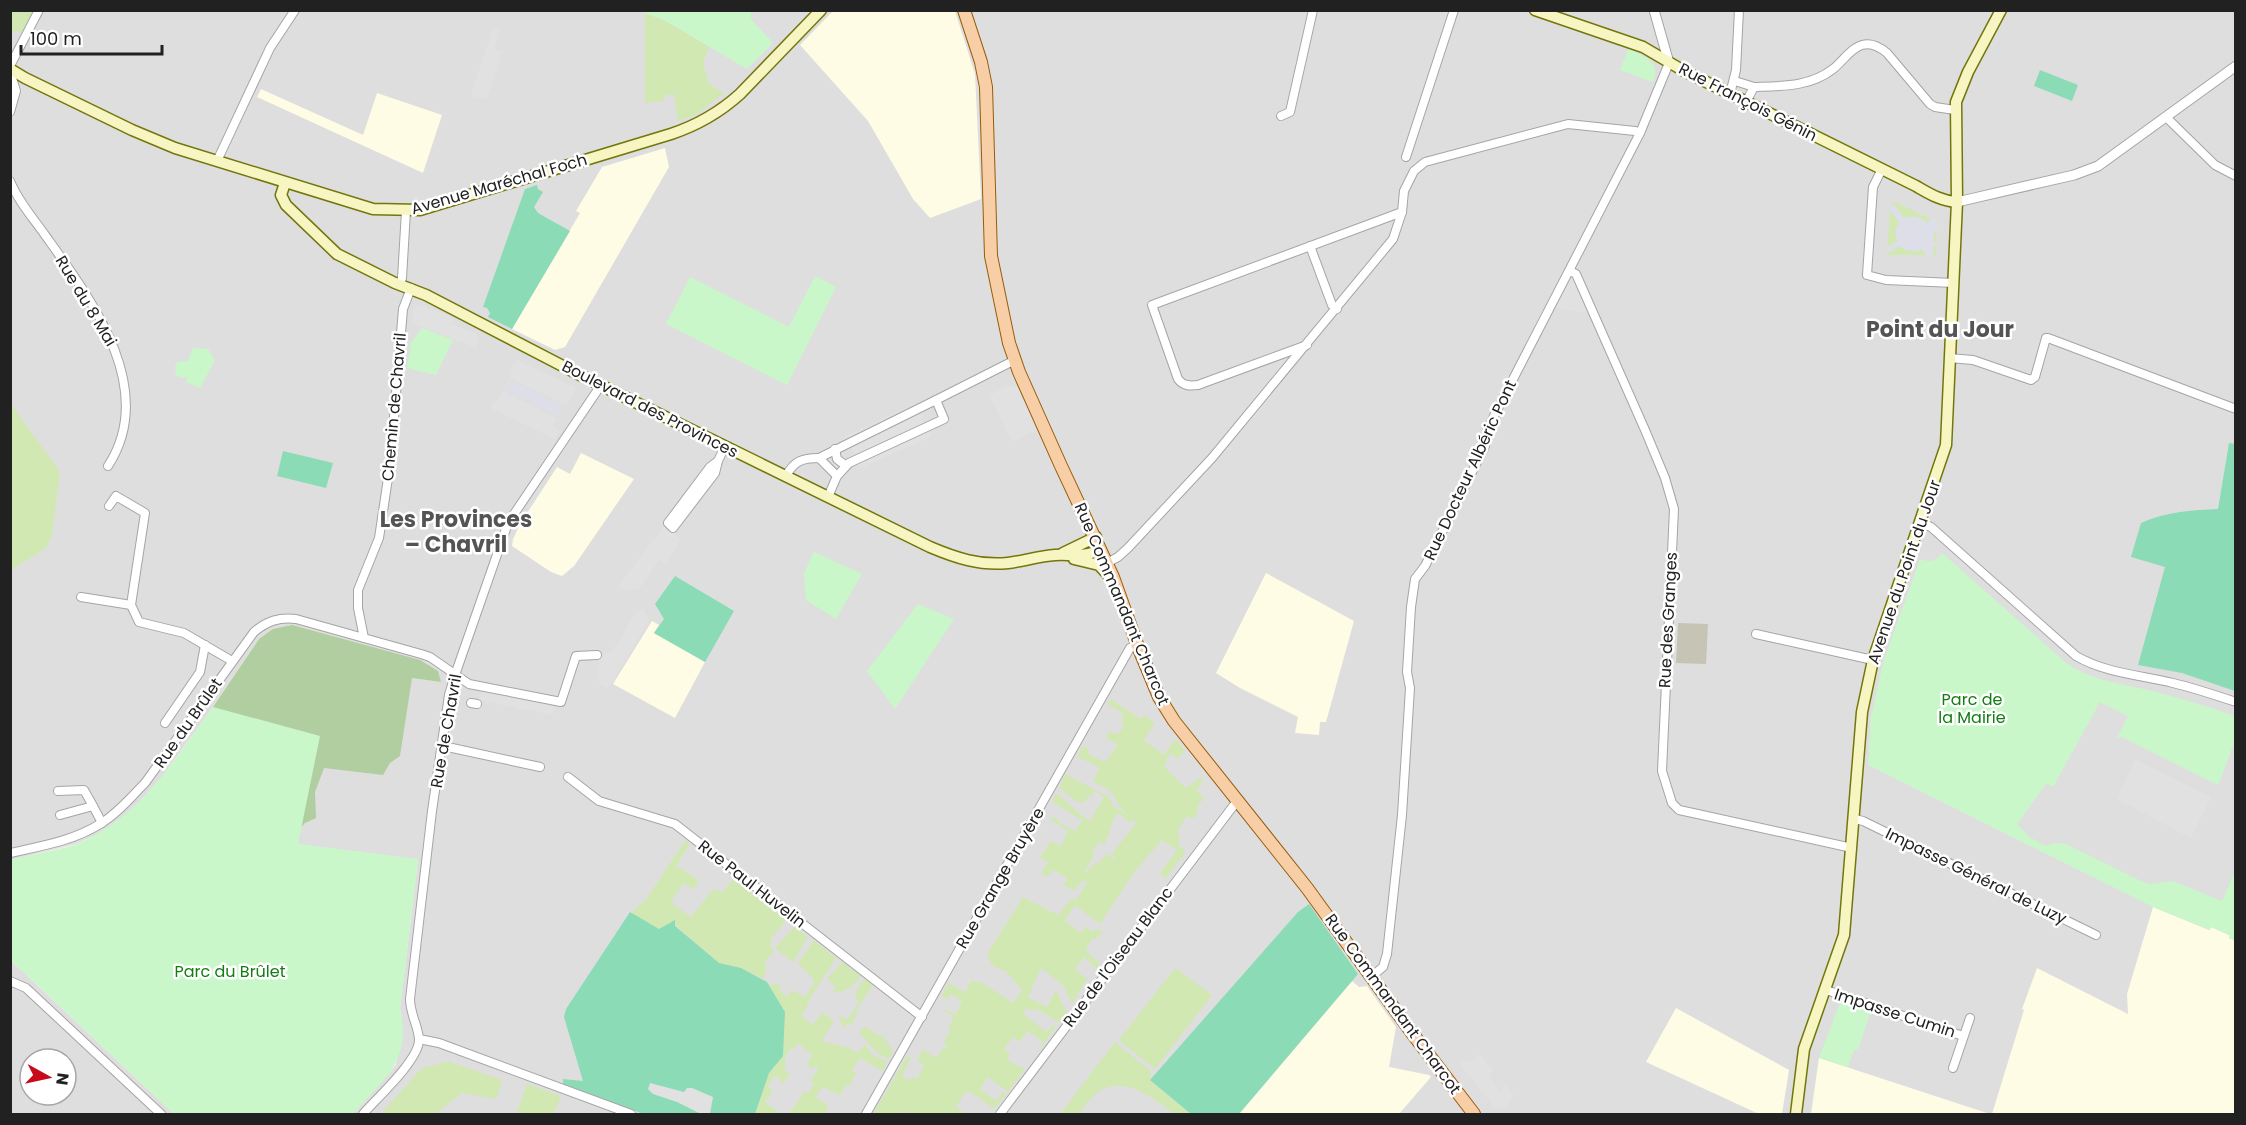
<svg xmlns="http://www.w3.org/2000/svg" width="2246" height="1125" viewBox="0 0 2246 1125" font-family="Poppins,sans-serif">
	<rect width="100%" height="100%" fill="#f1eee9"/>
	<g fill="#dfdede" fill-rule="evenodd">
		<path d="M11 11H2235V1114H353L396 1065 402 1018 400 1009 418 860 297 844 320 736 412 678 441 682 259 639 213 707 158 782 127 815 96 835 75 844 11 860Z"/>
		<path d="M10 960 20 969 174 1114H11ZM30 1059H66V1095H30Z"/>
	</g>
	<g fill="#fefce5">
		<path d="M833 11H955L975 74 981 199 930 218 913 199 868 121 800 45Z"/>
		<path d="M261 89 363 135 377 93 442 115 423 173 257 97Z"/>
		<path d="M665 148 669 167 565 347 555 350 512 329 580 213 576 211 602 167Z"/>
		<path d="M581 453 634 479 574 566 562 576 551 572 512 546 513 539 520 524 557 467 570 474Z"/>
		<path d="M1266 573 1354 621 1326 722H1320L1319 735 1295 733 1298 717 1240 688 1216 673Z"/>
		<path d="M652 621 659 625 654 633 705 662 675 718 613 684Z"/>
		<path d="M2153 907 2209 930 2211 927 2229 935V938L2235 941V1114H1992L2024 1010 2022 1009 2037 968 2128 1014 2127 994Z"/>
		<path d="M1352 981 1359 987 1367 986 1396 1027 1389 1067 1429 1075 1431 1077 1399 1114H1239Z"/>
		<path d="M1676 1008 1789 1070 1782 1114H1759L1646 1062Z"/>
		<path d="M1819 1058 1990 1114H1811Z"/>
	</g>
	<path fill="#c6c4b4" d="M1678 623 1708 624 1706 664 1676 663Z"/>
	<g fill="#d1e8b2" fill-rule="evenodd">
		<path d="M11 10 34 11 22 33 17 31 11 33Z"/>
		<path d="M645 13 664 20 709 47 703 63 709 84 724 93 696 115 678 121 674 94 664 96V101L645 103Z"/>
		<path d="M1893 201 1937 222 1936 255H1887L1890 211Z"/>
		<path d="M11 404 60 472 52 535 46 548 11 570Z"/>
		<path d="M1110 699 1141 719 1145 715 1155 723 1144 740 1164 755 1175 739 1185 750 1178 759 1170 753 1164 767 1186 788 1202 777 1203 781 1197 790 1204 799 1198 805 1197 815 1192 819 1187 816 1177 831 1180 835 1178 845 1184 849 1185 853 1165 879 1160 873 1177 850 1162 840 1135 871 1100 924 1076 906 1073 907 1065 921 1081 933 1086 926 1092 932 1097 929 1103 932 1095 939H1092L1086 950 1100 965 1098 970 1084 957 1075 969 1087 979 1072 1004 1063 985 1041 968 1028 997 1047 1007 1056 990 1067 1013 1059 1023 1036 1008 1035 1011 1027 1008 1023 1014 1047 1032 1054 1024 1056 1026 1037 1054 1043 1042 1028 1031 1019 1042 1013 1037 1004 1049 1010 1054 1007 1060 1025 1069 1008 1092 988 1077 980 1089 996 1101 1003 1092 1006 1094 994 1109 971 1092H965L956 1107 966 1114H910L897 1112 895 1114H873L907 1056 911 1058 902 1076 910 1080 912 1077 917 1079 924 1065 917 1060 923 1049 937 1058 942 1048 944 1049 947 1046 944 1042 950 1031 948 1029 953 1020 952 1016 942 1010 943 1009 955 1015 962 1001 951 994 947 999 941 996 949 983 965 992 971 981 981 982 1013 1003 1022 990 1005 970C993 969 992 965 987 954L1023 897 1058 915 1072 898 1076 900 1087 883 1083 880 1074 891 1064 885 1067 878 1053 870 1047 877 1041 874 1048 862 1038 856 1043 854 1050 841 1061 846 1068 831 1051 820 1054 816 1058 819 1059 823 1075 831 1082 820 1052 802 1056 793C1068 802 1078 814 1090 821L1104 797 1095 791 1092 796 1089 795 1084 803 1076 801 1059 788 1065 774 1109 797 1114 807 1127 814 1119 806 1112 792 1093 781 1100 768 1078 757 1082 746 1089 748 1088 754 1105 762 1118 745 1106 738 1109 731 1116 734 1121 731 1124 723 1121 722 1123 713 1107 704ZM1118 813 1130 823 1133 819 1136 823 1111 855 1115 857 1114 859 1106 854 1099 863H1094L1088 872 1085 871 1095 853 1093 851 1099 841 1104 845C1110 834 1110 823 1118 813Z"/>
		<path d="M685 841 690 844 676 866 696 878 698 883 693 889 684 883 673 898V904L691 917 714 888 722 893 732 879 786 920 771 939V948L774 952 764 962 767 967 763 979 743 969 719 963 675 925 659 929 633 914 634 909 645 901Z"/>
		<path d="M795 926 808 937 793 962 775 948Z"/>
		<path d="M814 940 836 958 812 995 802 1016 813 1025 822 1012 834 1021 822 1040C834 1047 846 1044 858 1053L865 1044 874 1056 887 1061 882 1071 860 1058 852 1070 856 1073 850 1086 846 1085 840 1095 823 1087 815 1097 828 1105 825 1114H789L804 1092 808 1093 814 1084 810 1081 818 1070 815 1066 812 1069 807 1065 812 1055 798 1043 794 1049H790L785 1057V1071L790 1074 782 1085 781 1079 774 1076 768 1087 773 1091 765 1102 781 1114H755L769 1073 783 1056 785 1012 769 985 778 983 780 990 787 997 792 990 805 997 815 981 798 963Z"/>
		<path d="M842 962 861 976C851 988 847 992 833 992L835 987 827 979Z"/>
		<path d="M1175 968 1212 995 1155 1069 1119 1040Z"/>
		<path d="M864 979 873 985 857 1009V1015L851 1025 848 1023 844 1029 838 1016 847 1020 859 1003C852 993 858 988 864 979Z"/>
		<path d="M866 1026 874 1033 883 1036 893 1051 889 1059 880 1055 859 1033Z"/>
		<path d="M1115 1042 1151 1071 1150 1080 1188 1112 1174 1114C1155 1099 1126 1076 1101 1090 1092 1095 1085 1107 1078 1114H1060Z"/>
		<path d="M448 1061 502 1080 496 1099 462 1093 435 1114H381L421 1069Z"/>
		<path d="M527 1084 561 1096 554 1114H524L517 1112Z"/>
	</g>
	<path fill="#b1cea0" d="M292 625 420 660 438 671 441 682 412 678 400 756 390 763 383 775 324 768 315 792 316 818 305 823 299 829 213 707 259 639 273 629Z"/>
	<g fill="#c9f7c9">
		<path d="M645 11H751V19L773 43 747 69 664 20 645 13Z"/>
		<path d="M1629 48C1645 58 1661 61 1653 82L1620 70Z"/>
		<path d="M815 276 836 287 787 385 666 324 690 277 789 327Z"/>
		<path d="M422 328 453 340 436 375 407 368 411 343Z"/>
		<path d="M193 348 208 349 215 360 200 388 186 382 188 376 182 378 176 375 175 367 177 362 188 361Z"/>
		<path d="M814 552 862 574 836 619 806 600 804 573Z"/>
		<path d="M1942 553 2065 662C2095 683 2122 683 2156 692 2183 699 2209 707 2235 716V740L2219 783 2216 784 2122 737 2117 738 2128 716 2100 702 2053 787 2047 783 2017 824 2029 837 2046 846 2056 843 2066 844 2143 882 2150 884 2173 881 2222 901 2235 872V941L2229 938V935L2211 927 2210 930 2153 907 1868 765 1871 717 1883 663 1920 559C1930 563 1936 561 1942 553Z"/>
		<path d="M918 604 954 619 895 709 867 671Z"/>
		<path d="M213 707 320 736 298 844 418 859 400 1009C412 1061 384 1079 353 1114H174L11 960V860C31 854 53 852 74 845 139 820 174 760 213 707Z"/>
		<path d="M1845 1002 1871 1011 1858 1049 1854 1050 1848 1067 1819 1058 1839 1005Z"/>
	</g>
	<g fill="#8bdbb6">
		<path d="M2040 70 2078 85 2072 101 2034 86Z"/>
		<path d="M537 185 538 189 543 192 534 207 538 213 570 231 512 329 488 317 490 313 487 308 483 307 525 189Z"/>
		<path d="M2229 443 2236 444 2235 691 2182 673 2138 665 2165 567 2131 557 2141 523C2165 512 2192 510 2218 509Z"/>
		<path d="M283 451 333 463 326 488 277 476Z"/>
		<path d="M675 576 734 611 705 662 654 633 664 619 655 604Z"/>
		<path d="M1309 904 1358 974 1239 1114H1191L1150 1080 1298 912Z"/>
		<path d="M630 912 659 929 675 920V926L719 963 741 968 767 982 785 1012 783 1056 769 1073 755 1114H644L563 1085V1079L583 1081 564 1017 566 1009Z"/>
	</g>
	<g fill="#e1e1e1">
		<path d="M493 27 500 30 494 49 502 52 487 99 471 96Z"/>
		<path d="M1568 277 1574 278 1590 313 1553 308Z"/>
		<path d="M418 304 455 318 451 324 477 334V348L412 323 413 310Z"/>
		<path d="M518 360 576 388 566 405 512 379 505 392 557 419 553 425 560 432 555 439 490 408 508 385 513 364Z"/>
		<path d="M1006 385 1018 387 1037 430 1012 442 990 396Z"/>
		<path d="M905 408 924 411 922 420 932 436 863 467 857 465 849 440 841 438Z"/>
		<path d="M664 526 681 540 666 564 659 560 640 588 625 591 618 586Z"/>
		<path d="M643 609 649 621 608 689 600 685 597 671 600 661 603 655 612 652 636 612Z"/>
		<path d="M481 691 555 707 553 715 523 709 519 712 517 708 479 700Z"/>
		<path d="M2135 759 2211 797 2191 838 2117 799Z"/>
		<path d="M1478 1055 1482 1056 1493 1070 1489 1077 1501 1092 1505 1084 1514 1095 1506 1108 1496 1109 1461 1066V1062L1475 1060Z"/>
		<path d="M650 1083 684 1092 687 1088H692L713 1097 710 1114H701L677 1102 653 1094 648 1089Z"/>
	</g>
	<g fill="#dddee7">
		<path d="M1893 203 1904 218 1913 216 1921 218 1927 223 1931 218 1937 222V233H1934V242L1936 243V245L1934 246 1933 255 1928 256 1921 249 1916 252 1906 250 1899 246 1887 254 1888 247 1897 241 1895 231 1899 222 1890 211Z"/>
		<path d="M513 381 562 405 556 416 531 404 530 400 526 397 523 400 507 392Z"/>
	</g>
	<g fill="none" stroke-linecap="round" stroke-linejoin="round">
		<g stroke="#a5a5a5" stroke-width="10">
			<g id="minor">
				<path d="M10 66 39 10"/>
				<path d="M10 72 16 91 10 112"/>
				<path d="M1735 81 1754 87"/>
				<path d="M1730 94 1736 70 1739 10"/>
				<path d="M1746 102 1754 87C1782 86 1810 87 1833 69 1842 62 1851 48 1862 45 1872 42 1880 47 1887 53L1930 104 1935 107 1955 110"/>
				<path d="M1281 116 1290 112 1313 10"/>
				<path d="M2166 117 2215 165 2236 176"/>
				<path d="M1406 157 1454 10"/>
				<path d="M217 161 270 48 295 10"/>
				<path d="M1882 169 1873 187 1867 275 1886 280 1954 283"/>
				<path d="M10 181C18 201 33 218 45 235 90 298 159 388 108 466"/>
				<path d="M1310 246 1332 305 1337 309"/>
				<path d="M1570 271 1576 274 1645 430 1665 478 1674 509 1662 771 1672 803 1679 810 1693 813 1852 848"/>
				<path d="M400 284 402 278 406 211"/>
				<path d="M1307 345 1198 385C1190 386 1183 386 1178 379L1152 305 1402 212"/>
				<path d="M1949 358 1973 360 2031 380 2035 377 2046 338H2048L2236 409"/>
				<path d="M936 400 1015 360"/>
				<path d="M835 449 837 459 845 465"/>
				<path d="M819 458 936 400 944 419 849 463 837 476"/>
				<path d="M718 461 710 467 668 523 673 528 715 473 718 461 725 446"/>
				<path d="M786 476C794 461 802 458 819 458L837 476 828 497"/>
				<path d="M109 506 116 496 145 513 131 605 139 622 184 633 232 661"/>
				<path d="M1921 523 1931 527 2076 656C2105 673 2140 675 2173 683 2194 688 2215 695 2236 702"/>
				<path d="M1107 563 1118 557 1128 548 1212 458 1393 239 1402 212 1404 191 1414 171 1425 162 1568 124 1635 131 1640 133"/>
				<path d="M81 597 131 605"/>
				<path d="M1756 634 1873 660"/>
				<path d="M364 638 358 608V590L379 538 390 465 403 309 411 288"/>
				<path d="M471 703 477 704"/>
				<path d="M165 723 200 672 205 645"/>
				<path d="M443 746 540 767"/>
				<path d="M568 777 599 801 675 824 922 1017"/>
				<path d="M58 791 84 790 93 806"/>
				<path d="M60 815 93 806 102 823"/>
				<path d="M1855 819 1863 821 2096 935"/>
				<path d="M10 853C41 846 73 841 100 824 117 814 131 797 145 783L254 632C267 621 279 617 296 619L421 654 430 657 469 684 561 702 576 656 597 655"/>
				<path d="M1372 976 1383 967 1387 954 1402 815 1410 688 1407 672 1411 607 1415 579 1425 566 1485 446 1487 431 1494 416 1640 133 1669 63"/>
				<path d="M10 981 26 988 161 1114"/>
				<path d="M1826 990 1963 1036"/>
				<path d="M419 1039 439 1043 631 1114"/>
				<path d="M1953 1068 1970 1018"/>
				<path d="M363 1114C376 1099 419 1060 419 1040 419 1028 410 1014 410 999L432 811 449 695 455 675 508 523 601 385"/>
				<path d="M866 1114 1130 648 1137 644"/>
				<path d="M1000 1114 1237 801"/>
			</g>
		</g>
		<g stroke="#a5a5a5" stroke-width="11">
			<g id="tertiary">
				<path d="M1654 10 1669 63"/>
				<path d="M1957 202 2074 175 2098 166 2236 66"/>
			</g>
		</g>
		<g stroke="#73760b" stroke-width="13">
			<g id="secondary">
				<path d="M1535 10 1643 47 1684 71 1916 186C1930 194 1941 201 1957 202"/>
				<path d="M10 69 25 78 132 130 175 148 373 209 420 210 671 134C698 125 719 113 740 94L821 10"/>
				<path d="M285 183 281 195 286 205 337 254 395 283 426 295 582 376 930 547C956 558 980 566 1008 563 1024 561 1039 556 1055 555 1070 554 1087 558 1100 549"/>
				<path d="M1063 553 1096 537"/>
				<path d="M1074 559 1099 565 1112 579"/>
				<path d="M1796 1114 1804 1049 1844 935 1862 712 1873 660 1946 445 1957 202 1956 102 1968 72 2001 10"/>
			</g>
		</g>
		<g stroke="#975c08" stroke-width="14">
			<path id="primary" d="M964 10 981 62 986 87 991 256 1009 343 1019 372 1061 466 1113 577 1137 644 1159 697 1174 721 1307 888 1412 1033 1474 1114"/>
		</g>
		<use href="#minor" stroke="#fff" stroke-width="8"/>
		<use href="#tertiary" stroke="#fff" stroke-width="9"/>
		<use href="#secondary" stroke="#f7f5c1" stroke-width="10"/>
		<use href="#primary" stroke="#f8cea7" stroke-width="12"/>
	</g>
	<g text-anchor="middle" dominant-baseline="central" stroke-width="5" stroke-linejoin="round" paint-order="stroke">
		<g font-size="16" fill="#212121" stroke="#fff">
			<text transform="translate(1748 102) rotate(27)">Rue François Génin</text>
			<text transform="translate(499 184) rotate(-16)">Avenue Maréchal Foch</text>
			<text transform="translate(86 301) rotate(59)">Rue du 8 Mai</text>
			<text transform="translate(394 407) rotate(-85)">Chemin de Chavril</text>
			<text transform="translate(650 409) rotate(27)">Boulevard des Provinces</text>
			<text transform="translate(1470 470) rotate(-65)">Rue Docteur Albéric Pont</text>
			<text transform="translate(1904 572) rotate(-71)">Avenue du Point du Jour</text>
			<text transform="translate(1122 604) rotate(67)">Rue Commandant Charcot</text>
			<text transform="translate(1668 620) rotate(-87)">Rue des Granges</text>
			<text transform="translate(188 723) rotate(-55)">Rue du Brûlet</text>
			<text transform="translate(446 731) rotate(-80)">Rue de Chavril</text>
			<text transform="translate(1976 876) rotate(26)">Impasse Général de Luzy</text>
			<text transform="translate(1000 878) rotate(-60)">Rue Grange Bruyère</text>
			<text transform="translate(752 884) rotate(38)">Rue Paul Huvelin</text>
			<text transform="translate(1118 957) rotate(-53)">Rue de l'Oiseau Blanc</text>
			<text transform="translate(1393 1004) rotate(54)">Rue Commandant Charcot</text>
			<text transform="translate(1895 1013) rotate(18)">Impasse Cumin</text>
		</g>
		<g font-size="16" fill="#127d12" stroke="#fff">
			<text x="1972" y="699">Parc de<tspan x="1972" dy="18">la Mairie</tspan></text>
			<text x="230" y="971">Parc du Brûlet</text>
		</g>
		<g font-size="22" font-weight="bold" fill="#545454" stroke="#fff">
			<text x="1940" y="329">Point du Jour</text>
			<text x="456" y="519">Les Provinces<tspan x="456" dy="25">– Chavril</tspan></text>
		</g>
	</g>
	<rect width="2246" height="1125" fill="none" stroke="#212121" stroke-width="24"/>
	<g transform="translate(48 1077) rotate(98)"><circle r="28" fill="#ffffff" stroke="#a6a6a6" stroke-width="1.5"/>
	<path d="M0-4.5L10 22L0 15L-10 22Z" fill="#c80a1a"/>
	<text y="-9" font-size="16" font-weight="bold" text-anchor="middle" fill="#212121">N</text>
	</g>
	<path d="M21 45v9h141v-9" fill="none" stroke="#212121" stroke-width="3"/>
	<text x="30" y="45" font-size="18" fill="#212121" stroke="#ffffff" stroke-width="4.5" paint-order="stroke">100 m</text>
</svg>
